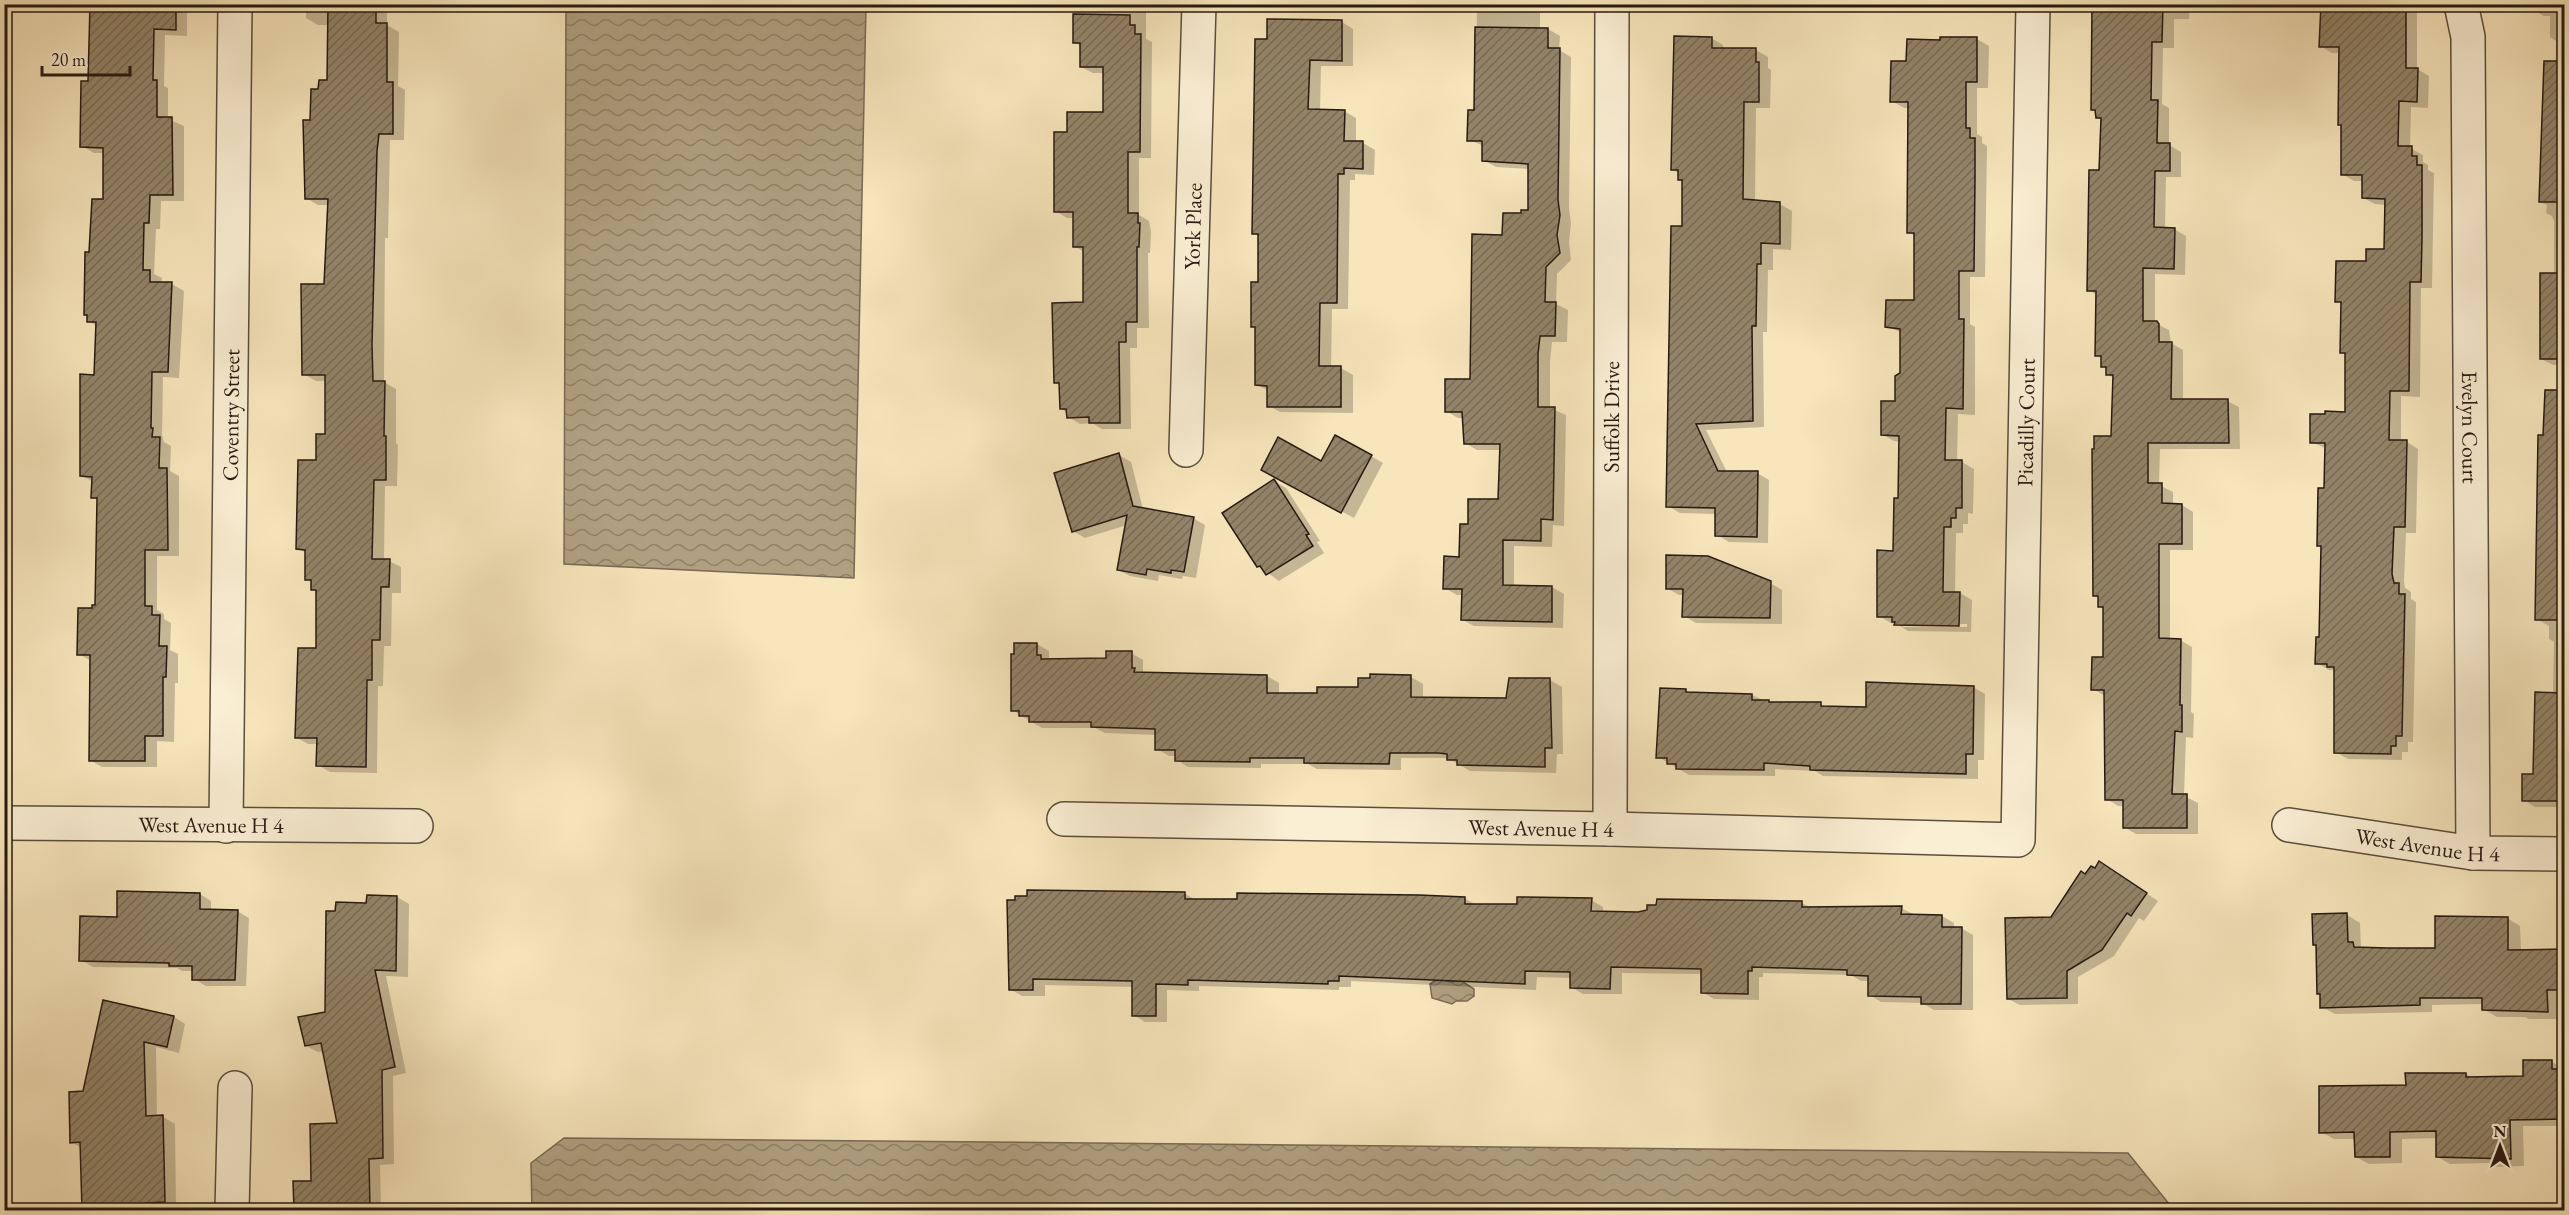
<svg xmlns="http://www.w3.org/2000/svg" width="2569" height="1215" viewBox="0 0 2569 1215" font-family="'EB Garamond',serif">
	<defs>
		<pattern id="water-waves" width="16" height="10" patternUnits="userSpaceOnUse" patternTransform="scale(1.5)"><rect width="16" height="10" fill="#b0a081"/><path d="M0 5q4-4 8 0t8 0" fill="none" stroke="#8f8268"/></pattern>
		<pattern id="building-hatch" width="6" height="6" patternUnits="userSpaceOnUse" patternTransform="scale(1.5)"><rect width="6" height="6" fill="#938469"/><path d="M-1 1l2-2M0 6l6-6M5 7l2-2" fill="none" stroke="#786b55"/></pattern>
	</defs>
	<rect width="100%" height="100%" fill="#f7e5bb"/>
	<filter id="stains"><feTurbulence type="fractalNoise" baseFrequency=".00333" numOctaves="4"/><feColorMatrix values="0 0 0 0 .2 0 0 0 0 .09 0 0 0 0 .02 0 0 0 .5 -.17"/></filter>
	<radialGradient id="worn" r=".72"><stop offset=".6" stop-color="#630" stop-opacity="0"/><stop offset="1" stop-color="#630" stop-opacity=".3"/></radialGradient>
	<g fill="url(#water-waves)" stroke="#796a54" stroke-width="1.5">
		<path d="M566 5H866L854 578 564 564Z"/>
		<path d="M1438 979 1451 982 1460 980 1474 989V996L1467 1001H1456L1452 1004 1432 998 1430 984Z"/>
		<path d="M564 1138 2128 1153 2174 1210H532L531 1163Z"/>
	</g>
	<g fill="#0003" fill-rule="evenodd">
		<path d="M91 4H187V36L165 35 164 86 168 88V119L184 126V201H161L160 229H156L154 274 162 278 161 284H172L184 291 179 378 163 377 162 435 164 442 171 446 170 471 179 476V556H157V610L164 614V619L171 623 170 650 178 654V683H175L174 742 157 741V767H102L90 760 91 661 79 654 93 609 97 607 98 500 93 497V482L81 475 96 376 97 326 88 321 90 254 104 200 105 153H94L82 146 90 83Z"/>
		<path d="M306 4H387V25L399 32 398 86 405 90 404 140H390L388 238H385L384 382 396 389V443L398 445 397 486H385L384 560 389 561 401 567V593H392L391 646H384L383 686H378L377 773 330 772 318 765V744H308L296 737 317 650V592L313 589V583L306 579V553L298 548 318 462 327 436V381H316L304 374 325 285 329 205H318L306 198 312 121 320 90 329 81 330 25H318L306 18Z"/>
		<path d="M1038 4H1146V39L1152 42 1151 158H1139V215L1149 221 1151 232 1150 253H1148L1149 328H1137V348H1130L1131 429H1102L1092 423 1080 424 1068 417V413L1061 409V386L1055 383 1084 304V252L1074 246V218H1067L1055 211 1069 133 1104 114V73H1093L1081 67V46L1074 42V7Z"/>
		<path d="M1477 4H1540V29H1548L1560 36 1559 50 1571 57 1569 208 1571 223 1569 242 1571 260 1557 274 1556 304 1568 310 1567 342H1552L1550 361V408L1566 415 1564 526 1553 525 1552 547 1514 546V586L1552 587 1564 594 1563 628 1474 626 1463 620V595H1457L1445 588 1460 558 1469 526 1500 501 1502 450H1477L1465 443 1464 418H1458L1446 411 1472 381 1503 236 1522 215 1529 212V169L1496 167 1484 160V146L1469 140 1476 112Z"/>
		<path d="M2093 4H2190L2189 19H2174V48H2163L2162 104 2169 108V145L2181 152V177H2166L2165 229H2174L2186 236 2185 275 2155 274V323L2169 330 2171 343 2183 350V401H2227L2239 407 2240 449H2160L2159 485 2173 492V505H2182L2193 512V550H2170V640H2180L2192 647 2191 712 2194 714 2193 738 2186 737 2184 796 2198 803V834H2136L2124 827V806H2118L2107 799 2105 696 2093 689 2104 659V609L2099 606V598L2094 596 2112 438 2114 378 2107 374V369L2102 366V358L2097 355 2098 296 2089 290 2101 171 2103 121 2098 117 2095 111 2092 109Z"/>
		<path d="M2320 4H2417V69L2429 76 2428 108 2411 107 2410 148 2423 155V162L2428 165V170L2434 173 2432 288H2421L2420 397 2401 396V442H2407L2418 449 2416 533H2406L2404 581 2405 588 2411 592V599L2416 602 2413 742H2408V752H2402V760L2348 759 2336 752 2335 670H2329L2317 663 2321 638 2322 547 2318 545 2326 489 2327 449 2311 442 2346 413V354L2342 352V304L2336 301 2367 263 2385 251 2386 205 2375 204 2363 198V181H2354L2342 174 2343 126 2339 124 2340 53H2332L2320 46Z"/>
		<path d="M2532 4H2564V807H2535L2524 800 2535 775 2553 694 2554 642 2549 639V626L2537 619 2544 437 2559 419 2558 365H2553L2541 359 2554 274V221L2552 216 2546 213 2547 205 2540 202 2555 104 2556 41 2550 37V16H2544L2532 9Z"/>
		<path d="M1342 22 1353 29V66H1321L1320 111H1344L1356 118V143H1363L1375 150 1374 175 1355 174V180H1350L1348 309H1332L1331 368H1341L1353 375V413L1280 412 1269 406V391L1257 385V328L1252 326 1260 284V237L1254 233 1269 41Z"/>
		<path d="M1711 38 1723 45V49L1756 50 1768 57V68L1771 70 1770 108H1756L1755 201 1780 204 1792 211 1791 250 1773 249V270H1768L1767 332H1763L1764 427 1706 430 1727 472 1757 473 1769 480 1768 543 1729 542 1717 535V514L1680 513 1668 506 1684 228V181L1680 179V174L1673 170Z"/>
		<path d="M1977 39 1989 46 1988 88H1977V134L1982 137V143L1987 146 1985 277H1970V324L1975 327V415L1958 414 1957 462H1962L1974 469 1973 514 1968 513V524H1963V533H1956L1955 593H1960L1972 600 1971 632 1908 631 1896 623H1891L1879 616 1894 552 1900 499 1901 442 1894 441 1883 435 1896 403 1902 374V333L1887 326 1915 302V236L1908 232 1909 108H1904L1892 101 1908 63V40ZM1903 624H1967V627H1903Z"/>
		<path d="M1119 455 1131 462 1143 509 1193 518 1205 525 1196 578 1183 576 1182 579 1159 575 1158 581 1130 576 1118 570 1127 525 1085 538 1073 531Z"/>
		<path d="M1371 456 1383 463 1354 518 1275 476 1322 463Z"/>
		<path d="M1274 481 1286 488 1320 541 1317 542 1324 553 1279 581 1258 566Z"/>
		<path d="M1770 583 1782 590V624L1696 623 1684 616V595H1679L1667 588Z"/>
		<path d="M1037 644 1049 651V660H1107L1131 653 1143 660V674L1267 676 1279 683V695H1319L1360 689 1411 677 1423 684V698L1507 700 1550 680 1562 687 1563 754H1557L1556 773 1470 771 1448 758H1401V770L1317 769 1308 764H1261V768L1188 767 1177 760V756H1169L1157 749V735L1105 733 1095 728H1042L1012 710Z"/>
		<path d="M1973 687 1985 694 1984 760H1978V779L1823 776 1815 771 1775 769V776L1689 775 1658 757 1661 690H1686L1693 694 1752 695 1772 704H1821L1828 708 1867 709Z"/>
		<path d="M2095 870H2111L2158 901 2144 921 2139 918 2114 956 2078 977V1004L2020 1005 2008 999 2052 918 2086 876Z"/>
		<path d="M1184 893 1197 901 1464 898 1476 905H1518L1591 900 1603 907V912L1638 913 1802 903 1811 908H1901L1913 914 1942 916 1954 923V928H1961L1973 935V1010H1934L1922 1003 1881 1002 1870 995V981H1861L1851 975 1763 973V977H1759V1000L1714 999 1702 992 1703 974 1622 973V994H1583L1571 987V978L1537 977 1536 990 1351 981V987H1339V990L1199 986V991L1167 990V1022H1145L1134 1015V987L1045 985V996H1022L1010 989Z"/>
		<path d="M200 894 211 901V910L237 911 249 918 246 986H206L194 979V971H182L177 968 93 967 81 960 118 919Z"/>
		<path d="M397 897 409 904 408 977 386 976 406 1073 393 1076 394 1164 380 1165 381 1210H295L294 1183H312L339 1124 324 1051 318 1052 306 1046 326 1013 368 905Z"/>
		<path d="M2347 915 2360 923 2361 949H2437L2507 918 2520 926 2521 951H2558L2557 919H2564V1012H2560V1019H2529L2525 1017H2497L2483 1009V1004L2432 1005V1012L2335 1014 2322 1007 2321 995 2318 993 2317 946 2314 945Z"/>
		<path d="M104 1002 174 1017 185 1024 179 1053 156 1047 157 1117H163L175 1124 176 1208 157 1209V1210H83L82 1148 71 1142Z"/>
		<path d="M2551 1061 2564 1070V1163L2561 1126H2523L2524 1166 2495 1167 2489 1163 2450 1164 2438 1157V1138L2402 1139V1163L2369 1164 2356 1157V1139H2334L2321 1132 2407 1086 2466 1074 2472 1078 2524 1077Z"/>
	</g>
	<g fill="url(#building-hatch)" stroke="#261a11" stroke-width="1.5">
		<path d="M90 4H176V30L154 29 153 80H157V117H172L173 195H150L149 223H144L143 270H150V282H172L168 372H152L151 428H153L152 437H160L159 468H167L168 550H145V606H152V615H160L159 646H167L166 677H163V736H145V761H89L90 655H77L78 608H92V605H95L97 498H91L92 477 80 476V374L94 375 96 322H87V315H84L85 252H89L92 199H103V148L80 147 81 81H88Z"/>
		<path d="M328 4H376V23H387V82H393V134H379L377 151 372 345 373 381H385L384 436H386V480H374L372 559H390L389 587H381L380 640H372V680H367L366 767 316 766 317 738H295L298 648H316V590H311V580H305V550L296 549 298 460H316V434H325V375H302L301 284H324L328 199H305L303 120H310L311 89H318L319 80H327Z"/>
		<path d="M2092 4H2163L2162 42H2152L2151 100H2158L2157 143H2170V171H2155L2154 227 2175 228 2174 269 2143 268V321H2157L2159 324V342H2172L2171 399H2228L2229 443H2148V483H2162V503L2182 504V544H2159V638L2181 639 2180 705H2182V732L2175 731 2172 794H2187V828H2123V800H2105L2104 690H2091L2092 657H2103V607H2098V596H2093L2092 449H2094V436H2111L2113 375H2106V367H2101V356H2095L2096 291H2087L2089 170H2099L2101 118H2096L2095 110H2091Z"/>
		<path d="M2321 4H2406V68H2418L2417 102 2399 101 2398 146H2412V156H2417V165H2422V238L2421 282H2410L2409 391H2390L2389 440H2407L2405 527H2394L2392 574 2394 583H2399V594H2405L2402 736H2396V746H2391V754L2334 753V667H2327V664H2315L2316 637H2319L2321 546H2317L2318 488H2324L2325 443H2310V414H2325V411L2345 412V353H2340L2341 302H2335L2336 261H2366V249H2384L2385 199 2362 198V175H2341V125H2338L2339 47H2319Z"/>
		<path d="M1073 14 1130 15V25H1135V34H1141L1140 152H1128V213H1138V223H1140L1139 247H1137V322H1126V342H1119L1120 423H1089V417L1067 418 1066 409H1060L1059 383H1054L1052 303 1083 302V247H1073V212H1054V132H1067V112H1103V67H1080V43H1073Z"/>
		<path d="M1267 19 1342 20V61L1310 60 1308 109 1345 110 1344 141H1363V169L1344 168V174H1338L1337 303H1320L1319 366H1341V407H1267V386L1255 385V327H1251V282H1258V234H1252L1255 39H1267Z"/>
		<path d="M1475 27 1548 28V48H1560L1558 200 1560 215 1557 235 1560 253 1546 267 1545 302H1556L1555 336H1540L1538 354V407H1555L1553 520 1541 519V541L1503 540V585L1552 586V622L1461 620 1462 589H1443L1444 556 1459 557 1460 524H1468V499H1498L1500 444H1464L1462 412H1445V379H1470L1472 234 1502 235 1503 213H1521V210H1528V164L1482 161V141H1467L1468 110H1474Z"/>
		<path d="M1674 36 1712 37V48H1756V62H1759V102H1744L1743 199 1780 202V244L1761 243V264H1757L1756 326H1752L1753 421 1696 424 1718 471H1758L1757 537 1715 536V508L1666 507 1671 226H1682V180H1678V170H1671Z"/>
		<path d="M1940 37H1977V82H1966V128H1970V138H1975V177L1974 271H1959V319H1964L1963 409 1946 408 1945 460H1962V508H1956V518H1951V527H1944L1943 592H1960L1959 626 1894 625 1895 622H1892V617H1877V550L1893 551 1894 498H1898L1899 436 1881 435V401H1895V376L1900 373V329L1885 327 1886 300H1914V233H1907L1908 102H1890L1891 61H1906L1907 39 1940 40Z"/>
		<path d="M2544 61H2565V202H2539Z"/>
		<rect x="2540" y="273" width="25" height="86"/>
		<path d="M2545 390H2565V620H2535L2538 435H2543Z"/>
		<path d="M1335 435 1372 455 1341 513 1261 470 1278 437 1321 461Z"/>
		<path d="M1119 453 1133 506 1194 517 1184 572 1171 570V573L1147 569 1146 575 1117 570 1127 515 1072 532 1054 473Z"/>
		<path d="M1274 479 1309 534 1306 535 1313 546 1266 575 1260 566 1257 567 1222 513Z"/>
		<path d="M1666 555 1708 556 1771 581 1770 618 1682 617 1683 589H1666Z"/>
		<path d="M1014 643H1037V655H1041V659L1106 658V651H1132V668H1135L1134 672 1267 675V693H1317V687H1358V678H1370V674L1411 675V697L1506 698 1509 678H1550L1552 748H1545V767L1457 765V760H1447V754L1438 753H1390L1389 764 1304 763V758H1250V762L1175 761V750H1155V729L1091 727V722H1029V716H1019V711H1011V654H1014Z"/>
		<path d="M1866 682 1974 686 1973 754H1966V774L1810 770V766L1764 763V770L1676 769V764H1667V758H1656L1660 688 1686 689V692L1752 694V700H1769V702H1821V706L1866 707Z"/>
		<path d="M2535 692 2565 693V801H2522V774H2533Z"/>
		<path d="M2099 861 2147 893 2131 916 2127 913 2102 950 2067 971V998L2007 999 2005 918 2051 917 2081 871 2085 874 2091 866 2095 868Z"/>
		<path d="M1027 890 1185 892V899H1237V893L1419 895 1465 897V904H1517V897L1592 898 1591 911 1638 912 1647 910V905H1656L1657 899 1802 901V907L1902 906 1901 914 1942 915V927H1962L1961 1004H1921V997L1868 996V976L1847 975V970L1752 967V971H1748V994L1701 993V969L1611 967 1610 989 1570 988V972L1525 971V984L1339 976V981H1328V984L1188 980V985L1156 984V1016H1132V981L1033 979V990H1009L1007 900H1015V896H1027Z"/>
		<path d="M117 891 200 893V909L238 910 235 980H192V966H169V963L79 961 80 916 117 917Z"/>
		<path d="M367 895 397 896 396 971 375 970 395 1067 382 1070 383 1158 369 1159 370 1210H294L293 1181H311L310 1124 337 1123 321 1043 305 1046 298 1017 325 1012 326 911H335L336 902 366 903Z"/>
		<path d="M2347 913 2348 942H2353L2354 947 2388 948H2435V916L2508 917V950L2565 949V990H2547L2548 1012 2482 1010V998H2420V1005L2320 1008V994H2317L2316 945H2313L2312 914Z"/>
		<path d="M103 1000 174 1016 167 1047 144 1042 146 1116 163 1115 165 1202 146 1203V1210H82L80 1142 70 1143 69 1092 83 1091Z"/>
		<path d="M2523 1060H2552V1069H2565V1119L2510 1120 2511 1159 2436 1157V1131L2390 1132V1157H2355L2354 1132 2319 1133V1086L2406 1085 2405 1073H2466V1077L2523 1076Z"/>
	</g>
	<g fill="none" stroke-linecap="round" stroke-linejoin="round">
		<g stroke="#5a4d3c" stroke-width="36">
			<g id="minor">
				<path id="s1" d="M2461 4 2468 37 2473 853"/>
				<path id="s2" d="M1186 450 1199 4"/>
				<path id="s3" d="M1064 819 1610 829 2018 840 2033 4"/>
				<path id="s4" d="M4 823 416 826"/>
				<path id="s5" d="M2289 825 2473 853 2564 854"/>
				<path id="s6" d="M226 826 235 4"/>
				<path id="s7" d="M1610 829 1612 4"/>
				<path d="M232 1210 235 1088"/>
			</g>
		</g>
		<use href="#minor" stroke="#faeed3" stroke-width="33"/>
	</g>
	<g text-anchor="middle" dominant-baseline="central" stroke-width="6" stroke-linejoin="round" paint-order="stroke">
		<g font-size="22" fill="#261a11" stroke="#faeed3">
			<text stroke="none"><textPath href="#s2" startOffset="224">York Place</textPath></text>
			<text stroke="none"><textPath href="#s6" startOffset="411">Coventry Street</textPath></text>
			<text stroke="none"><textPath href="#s7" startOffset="412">Suffolk Drive</textPath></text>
			<text stroke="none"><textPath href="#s3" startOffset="1372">Picadilly Court</textPath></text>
			<text stroke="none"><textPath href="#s1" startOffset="424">Evelyn Court</textPath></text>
			<text stroke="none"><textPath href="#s4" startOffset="207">West Avenue H 4</textPath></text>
			<text stroke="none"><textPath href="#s3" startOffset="477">West Avenue H 4</textPath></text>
			<text stroke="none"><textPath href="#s5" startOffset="140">West Avenue H 4</textPath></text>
		</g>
	</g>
	<rect width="2569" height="1215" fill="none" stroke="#f7e5bb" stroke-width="24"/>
	<rect x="6" y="6" width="2557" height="1203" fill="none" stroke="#261a11" stroke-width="3"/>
	<rect x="12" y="12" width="2545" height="1191" fill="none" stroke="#261a11" stroke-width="1.5"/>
	<g transform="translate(2500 1146)" stroke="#faeed3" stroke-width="4.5" paint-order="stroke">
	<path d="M0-4.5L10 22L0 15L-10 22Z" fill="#261a11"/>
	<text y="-9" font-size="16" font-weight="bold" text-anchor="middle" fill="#261a11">N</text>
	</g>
	<path d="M42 66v9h88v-9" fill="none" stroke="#261a11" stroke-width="3"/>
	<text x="51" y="66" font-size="18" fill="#261a11" stroke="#faeed3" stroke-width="4.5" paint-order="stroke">20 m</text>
	<rect width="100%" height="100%" filter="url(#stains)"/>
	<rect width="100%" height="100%" fill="url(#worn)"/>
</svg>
